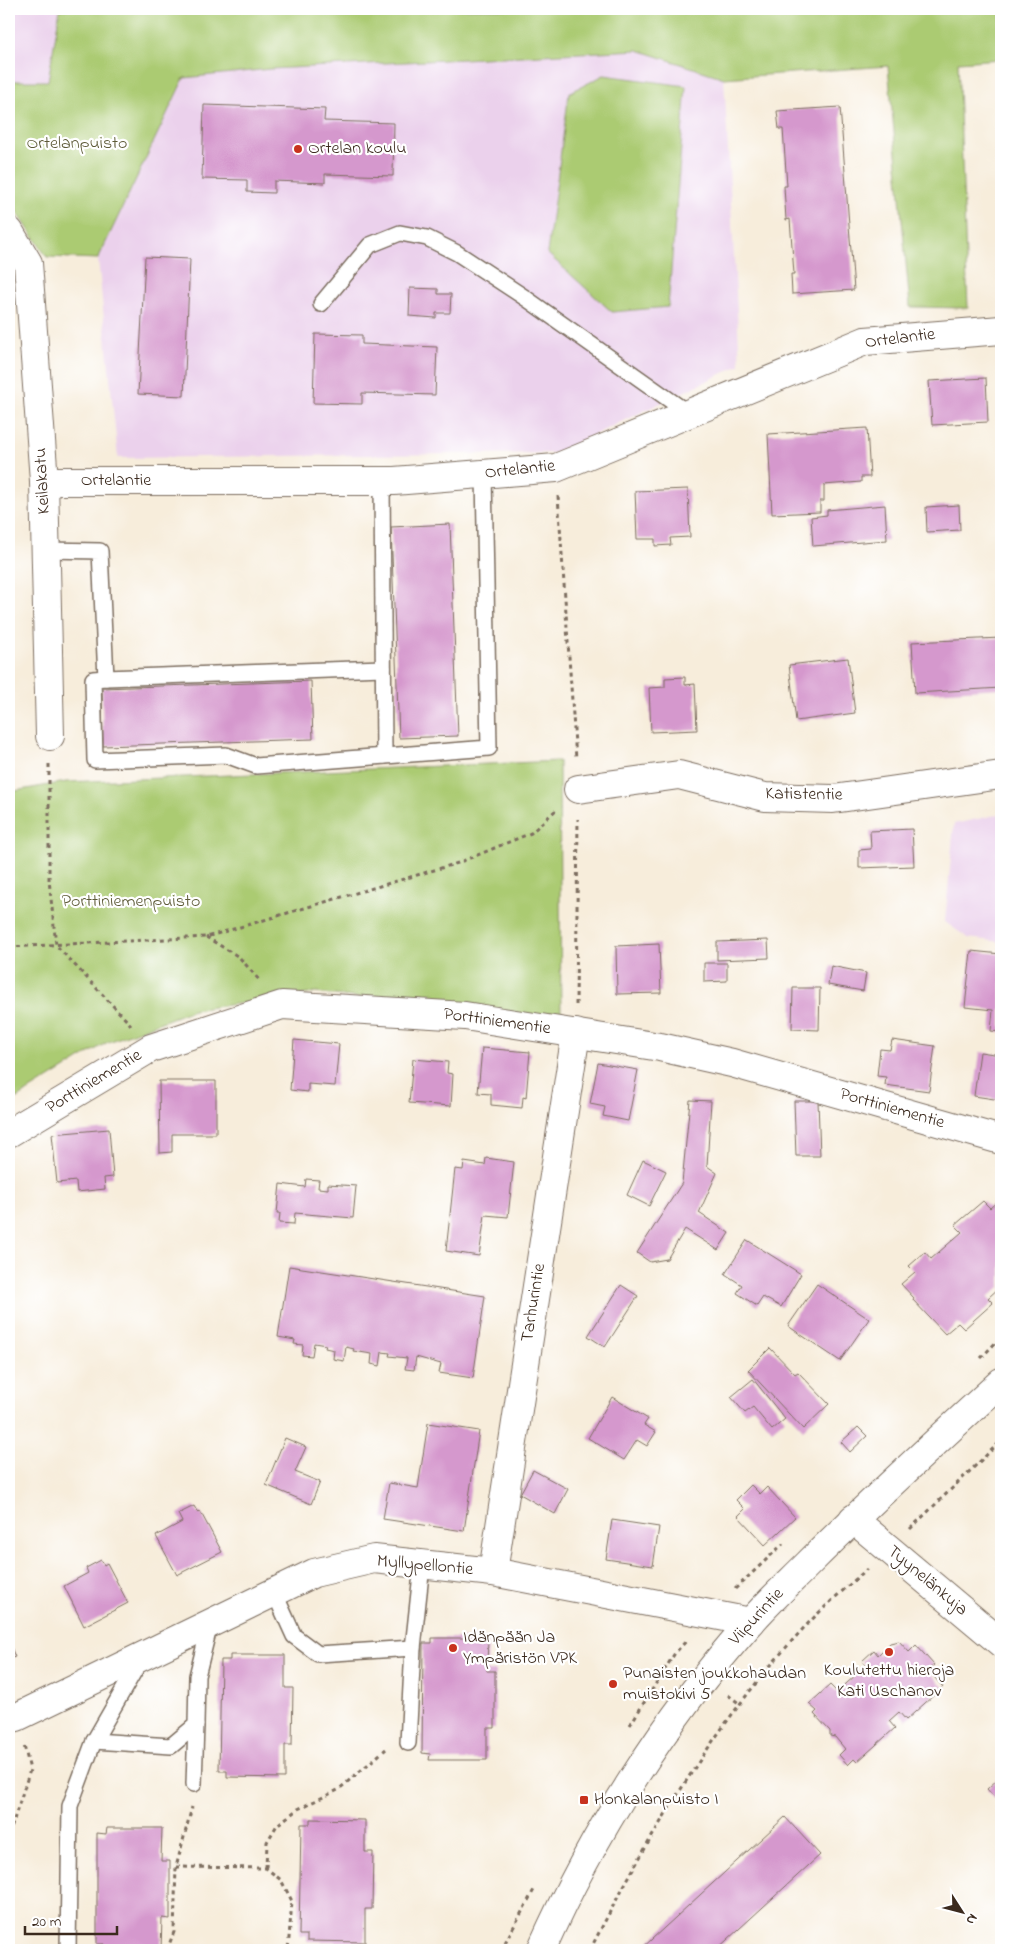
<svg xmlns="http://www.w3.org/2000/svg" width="1010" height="1959" viewBox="0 0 1010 1959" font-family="'Indie Flower',sans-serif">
	<rect width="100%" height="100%" fill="#fff"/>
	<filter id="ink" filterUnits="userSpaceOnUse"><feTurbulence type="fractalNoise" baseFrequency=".02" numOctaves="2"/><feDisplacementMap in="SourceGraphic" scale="10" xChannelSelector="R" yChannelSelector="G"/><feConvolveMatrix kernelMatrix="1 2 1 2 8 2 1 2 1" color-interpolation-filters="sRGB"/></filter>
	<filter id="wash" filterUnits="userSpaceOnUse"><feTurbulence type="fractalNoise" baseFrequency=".0096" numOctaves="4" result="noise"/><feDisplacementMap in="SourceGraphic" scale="20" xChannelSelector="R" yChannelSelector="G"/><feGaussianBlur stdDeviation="1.12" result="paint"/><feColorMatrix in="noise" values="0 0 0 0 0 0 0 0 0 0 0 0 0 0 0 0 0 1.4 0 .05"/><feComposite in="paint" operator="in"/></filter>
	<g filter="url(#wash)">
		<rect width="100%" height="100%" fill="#f7eddb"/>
		<g fill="#ebd1ec">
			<path d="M9 9H60L48 81H9Z"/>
			<path d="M638 50 724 78 740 365 556 453 118 458 98 259 184 78 270 69Z"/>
			<path d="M1001 814V942L968 938 945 922 954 824Z"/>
		</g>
		<g fill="#abcb72" stroke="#737a48">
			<path d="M60 9H1001V59L958 62 968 308 910 307 888 66 724 78 638 50 270 69 184 78 98 259 47 257 9 200V81H48Z"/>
			<path d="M604 75 686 86 668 307 612 312 547 253 569 93Z"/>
			<path d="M559 761 561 1019 315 993 193 1010 106 1043 9 1103V792L66 782Z"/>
		</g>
		<g id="blocks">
			<g fill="#d598cd">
				<path d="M204 105 325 109 324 121 394 123 393 176 325 174V183L274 181V193L247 192V180L202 179Z"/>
				<path d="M840 107 854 290 792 294 791 274H794L790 219 786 220 784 186H787L783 129H779L777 111Z"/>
				<path d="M145 257 190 259 184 396 138 394Z"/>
				<path d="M410 288 438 289V294H451L450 313H436V318L409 316Z"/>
				<path d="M315 334 362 335V344L437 347 435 395 362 393V404L313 403Z"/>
				<path d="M986 378 988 422 932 425 929 381Z"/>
				<path d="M867 428 870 477H861V482L824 485V501H820V512L772 514 768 434Z"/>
				<path d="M688 489 690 537 670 538 671 545 655 546V539H637L635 491Z"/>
				<path d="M885 505 887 540 813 546 811 517 827 515V510Z"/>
				<path d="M959 505 960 530 927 532 926 507Z"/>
				<path d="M450 524 458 736 399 738 391 527Z"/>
				<path d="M1001 638V688L915 693 912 642Z"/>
				<path d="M848 658 855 713 796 721 789 665Z"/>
				<path d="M685 677V685L695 684 697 730 651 732 649 688 665 687V678Z"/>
				<path d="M311 681 313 739 103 746 102 688Z"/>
				<path d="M912 829 914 866 859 868V850L871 849 870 831Z"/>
				<path d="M768 940 769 958 717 960V942Z"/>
				<path d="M659 944 661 993 617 994 616 946Z"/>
				<path d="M971 951 1001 954V1032L991 1031 993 1010 965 1007Z"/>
				<path d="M704 963H727V981L704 982Z"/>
				<path d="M831 966 866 973 863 991 828 985Z"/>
				<path d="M793 988H820L819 1030 792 1029Z"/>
				<path d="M294 1040 339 1044 335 1086 308 1084V1092L290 1090Z"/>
				<path d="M892 1040 935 1046 929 1091 885 1085 886 1077 877 1076 880 1049 890 1050Z"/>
				<path d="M482 1048 530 1052 526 1098 523 1097 522 1108 491 1105V1094L478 1093Z"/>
				<path d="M980 1052 1001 1055V1100L974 1096Z"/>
				<path d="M413 1059 448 1062 447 1073 453 1074 451 1106 409 1103Z"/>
				<path d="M598 1063 638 1070 628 1121 603 1116 605 1107 590 1104Z"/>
				<path d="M159 1081H216V1134H172V1152L160 1153Z"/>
				<path d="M690 1100 711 1101 707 1166 717 1173 699 1213 729 1233 718 1250 685 1229 667 1259 650 1262 637 1253 682 1183Z"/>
				<path d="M794 1101H818L820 1156H796Z"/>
				<path d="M109 1129 113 1177 104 1178 105 1189 77 1192 76 1181 57 1183 52 1134Z"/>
				<path d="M486 1158 514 1162 508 1217 485 1215 479 1256 446 1251 455 1169 463 1170 464 1162 485 1165Z"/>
				<path d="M643 1160 666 1171 649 1206 627 1195Z"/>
				<path d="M306 1179 319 1180 318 1188 328 1189V1184L356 1186 353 1218 295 1213 294 1224 279 1223 280 1213H277L280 1184 305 1187Z"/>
				<path d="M1001 1198V1286L988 1298 993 1303 964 1329 958 1323 945 1334 913 1300 914 1298 901 1284 915 1272 909 1266 925 1252 931 1259 962 1232 955 1225 983 1201 990 1208Z"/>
				<path d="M747 1240 801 1274 781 1307 763 1297 757 1306 737 1293 742 1285 725 1274Z"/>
				<path d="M289 1266 485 1296 473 1378 439 1373 441 1364 416 1357 414 1370 405 1369 407 1358 389 1356 390 1353 382 1352 380 1366 371 1364 372 1354 353 1351 354 1349 346 1347 344 1361 333 1359 334 1350 325 1348 326 1345 314 1343 312 1356 302 1355 303 1345 294 1344 295 1340 278 1337Z"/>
				<path d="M817 1284 869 1319 840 1361 788 1326Z"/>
				<path d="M621 1285 638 1296 605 1347 588 1336Z"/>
				<path d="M770 1348 795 1374 798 1372 829 1404 803 1429 748 1370Z"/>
				<path d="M753 1379 785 1419 772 1430 753 1407 745 1413 731 1397Z"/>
				<path d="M612 1397 648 1419 644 1425 656 1432 647 1446 637 1440 624 1460 588 1438Z"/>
				<path d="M428 1423 479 1431 464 1531 383 1519 389 1483 418 1488Z"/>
				<path d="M858 1427 867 1436 850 1452 841 1442Z"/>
				<path d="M285 1438 306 1447 295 1472 320 1482 311 1504 266 1485Z"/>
				<path d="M533 1470 568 1489 555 1514 520 1494Z"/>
				<path d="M751 1485 760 1494 767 1487 795 1517 765 1545 738 1516 745 1509 736 1500Z"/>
				<path d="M194 1506 198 1513 200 1511 222 1552 177 1575 156 1536 182 1522 178 1514Z"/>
				<path d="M612 1520 659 1527 653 1566 606 1559Z"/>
				<path d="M101 1560 104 1565 107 1563 128 1603 84 1626 64 1586 88 1573 86 1568Z"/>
				<path d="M432 1638H488L487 1671H495V1728H487V1760H429L430 1754 422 1753 423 1643H432Z"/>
				<path d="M899 1641 909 1652 916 1645 934 1665 928 1670 943 1687 906 1720 899 1712 889 1721 895 1728 857 1762 854 1759 848 1765 839 1755 845 1749 835 1737 830 1736V1731L814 1714 817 1711 809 1704 830 1685 837 1692 866 1666 862 1661 874 1650 878 1655 890 1643Z"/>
				<path d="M9 1642 15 1657 9 1659Z"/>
				<path d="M230 1655H285V1688H293L292 1745H285V1778L227 1777V1771H219L221 1660H230Z"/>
				<path d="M1001 1776V1805L987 1789Z"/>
				<path d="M785 1817 820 1855 716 1950H640Z"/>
				<path d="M310 1819 365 1820V1852H373L372 1909H365V1942L307 1941V1935H299L301 1824H310Z"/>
				<path d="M107 1828H162L161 1861H170V1919L162 1918 161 1950H103L104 1944H97V1833L106 1834Z"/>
			</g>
		</g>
	</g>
	<g filter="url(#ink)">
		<use href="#blocks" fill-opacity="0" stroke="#7d6e60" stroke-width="1"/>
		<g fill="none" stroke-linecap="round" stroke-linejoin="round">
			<g stroke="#7d6e60" stroke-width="18">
				<g id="lane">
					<path d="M321 304 370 245 400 233 427 238 457 253 527 299 688 413"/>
					<path d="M382 481 384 756"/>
					<path d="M46 550 100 551 106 678 383 668"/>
					<path d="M106 678 93 679 95 760 226 755 256 766 489 748 484 474"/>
					<path d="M274 1592 294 1636 318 1654 413 1648"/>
					<path d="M94 1741 171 1746 196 1725 197 1676 210 1624"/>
					<path d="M408 1743 413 1648 422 1565"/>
					<path d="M194 1784 196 1725"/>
					<path d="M68 1950 70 1806 94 1741 140 1661"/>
				</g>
			</g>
			<g stroke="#7d6e60" stroke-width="30">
				<g id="street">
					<path d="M9 231 28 263 44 481 50 736"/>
					<path d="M44 481H394L556 468 865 341 1001 330"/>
					<path d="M578 789 679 775 765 797 833 799 1001 775"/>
					<path d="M9 1133 151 1048 282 1005 465 1016 660 1047 732 1063 1001 1140"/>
					<path d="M853 1519 1001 1643"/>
					<path d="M493 1572 576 1033"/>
					<path d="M9 1719 17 1717 314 1573 374 1559 493 1572 751 1622"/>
				</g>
			</g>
			<g stroke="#7d6e60" stroke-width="30">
				<path id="secondary" d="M541 1950C593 1833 665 1719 750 1623 768 1602 789 1583 808 1564 871 1501 936 1442 1001 1382"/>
			</g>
			<g stroke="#7d6e60" stroke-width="3" stroke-dasharray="4 4" stroke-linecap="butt">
				<path d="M558 496 576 759"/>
				<path d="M49 764V880L56 945 131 1025"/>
				<path d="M206 937 239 957 260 981"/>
				<path d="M9 947 206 937 458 863 531 833 557 809"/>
				<path d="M576 1005 578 819"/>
				<path d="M981 1358 1001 1337"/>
				<path d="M910 1529 1001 1441"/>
				<path d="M735 1589 783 1544"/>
				<path d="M728 1695 740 1704"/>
				<path d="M630 1725 675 1653 688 1639"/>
				<path d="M9 1835 30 1770 24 1745"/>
				<path d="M176 1867 266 1868 281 1880 292 1901 288 1950"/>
				<path d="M266 1868 267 1842 277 1825 298 1809 338 1790 386 1749"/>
				<path d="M167 1950 174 1932 176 1867 192 1807"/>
				<path d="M501 1950 535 1888"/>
				<path d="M590 1950C648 1837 714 1725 801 1631 821 1609 845 1589 867 1569"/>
			</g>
			<use href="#lane" stroke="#fff" stroke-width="15"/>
			<use href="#street" stroke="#fff" stroke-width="28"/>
			<use href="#secondary" stroke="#fff" stroke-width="28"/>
		</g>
	</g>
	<g fill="#c8321e" stroke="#fff" stroke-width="2">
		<circle cx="298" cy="149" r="5"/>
		<circle cx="453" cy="1648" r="5"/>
		<circle cx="889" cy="1652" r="5"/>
		<circle cx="613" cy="1684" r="5"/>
		<rect x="579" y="1795" width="10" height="10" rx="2.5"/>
	</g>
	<g text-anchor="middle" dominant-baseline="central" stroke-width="4.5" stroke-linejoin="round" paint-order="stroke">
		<g font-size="18" fill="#5d5a37" stroke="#fff">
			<text x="77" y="144">Ortelanpuisto</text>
			<text x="131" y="902">Porttiniemenpuisto</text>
		</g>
		<g font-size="18" fill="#3b2a1e" stroke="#fff" text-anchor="start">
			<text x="308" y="149">Ortelan koulu</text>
			<text x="463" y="1638">Idänpään Ja<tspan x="463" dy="21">Ympäristön VPK</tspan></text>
			<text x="889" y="1671" text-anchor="middle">Koulutettu hieroja<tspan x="889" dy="21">Kati Uschanov</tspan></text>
			<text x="623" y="1674">Punaisten joukkohaudan<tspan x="623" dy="21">muistokivi 5</tspan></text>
			<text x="594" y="1800">Honkalanpuisto I</text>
		</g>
		<g font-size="18" fill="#3b2a1e" stroke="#fff">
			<text transform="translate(900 339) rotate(-7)">Ortelantie</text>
			<text transform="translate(520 470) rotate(-6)">Ortelantie</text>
			<text transform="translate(43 481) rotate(-93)">Keilakatu</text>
			<text x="116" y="481">Ortelantie</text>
			<text transform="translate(804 795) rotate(1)">Katistentie</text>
			<text transform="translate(497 1022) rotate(8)">Porttiniementie</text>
			<text transform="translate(94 1082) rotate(-31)">Porttiniementie</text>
			<text transform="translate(892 1109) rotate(16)">Porttiniementie</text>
			<text transform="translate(534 1303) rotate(-81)">Tarhurintie</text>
			<text transform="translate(425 1566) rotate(5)">Myllypellontie</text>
			<text transform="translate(927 1581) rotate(40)">Tyynelänkuja</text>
			<text transform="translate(757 1617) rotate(-47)">Viipurintie</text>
		</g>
	</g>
	<rect width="1010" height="1959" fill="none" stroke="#fff" stroke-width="30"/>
	<g transform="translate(962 1912) rotate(126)" stroke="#ffffff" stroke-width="4" paint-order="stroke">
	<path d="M0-4L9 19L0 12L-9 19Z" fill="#3b2a1e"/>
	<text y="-8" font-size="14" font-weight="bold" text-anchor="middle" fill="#3b2a1e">N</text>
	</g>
	<path d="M25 1926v8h92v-8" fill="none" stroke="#3b2a1e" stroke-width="2.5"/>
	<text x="32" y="1926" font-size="15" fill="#3b2a1e" stroke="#ffffff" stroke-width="4" paint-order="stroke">20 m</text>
</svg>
